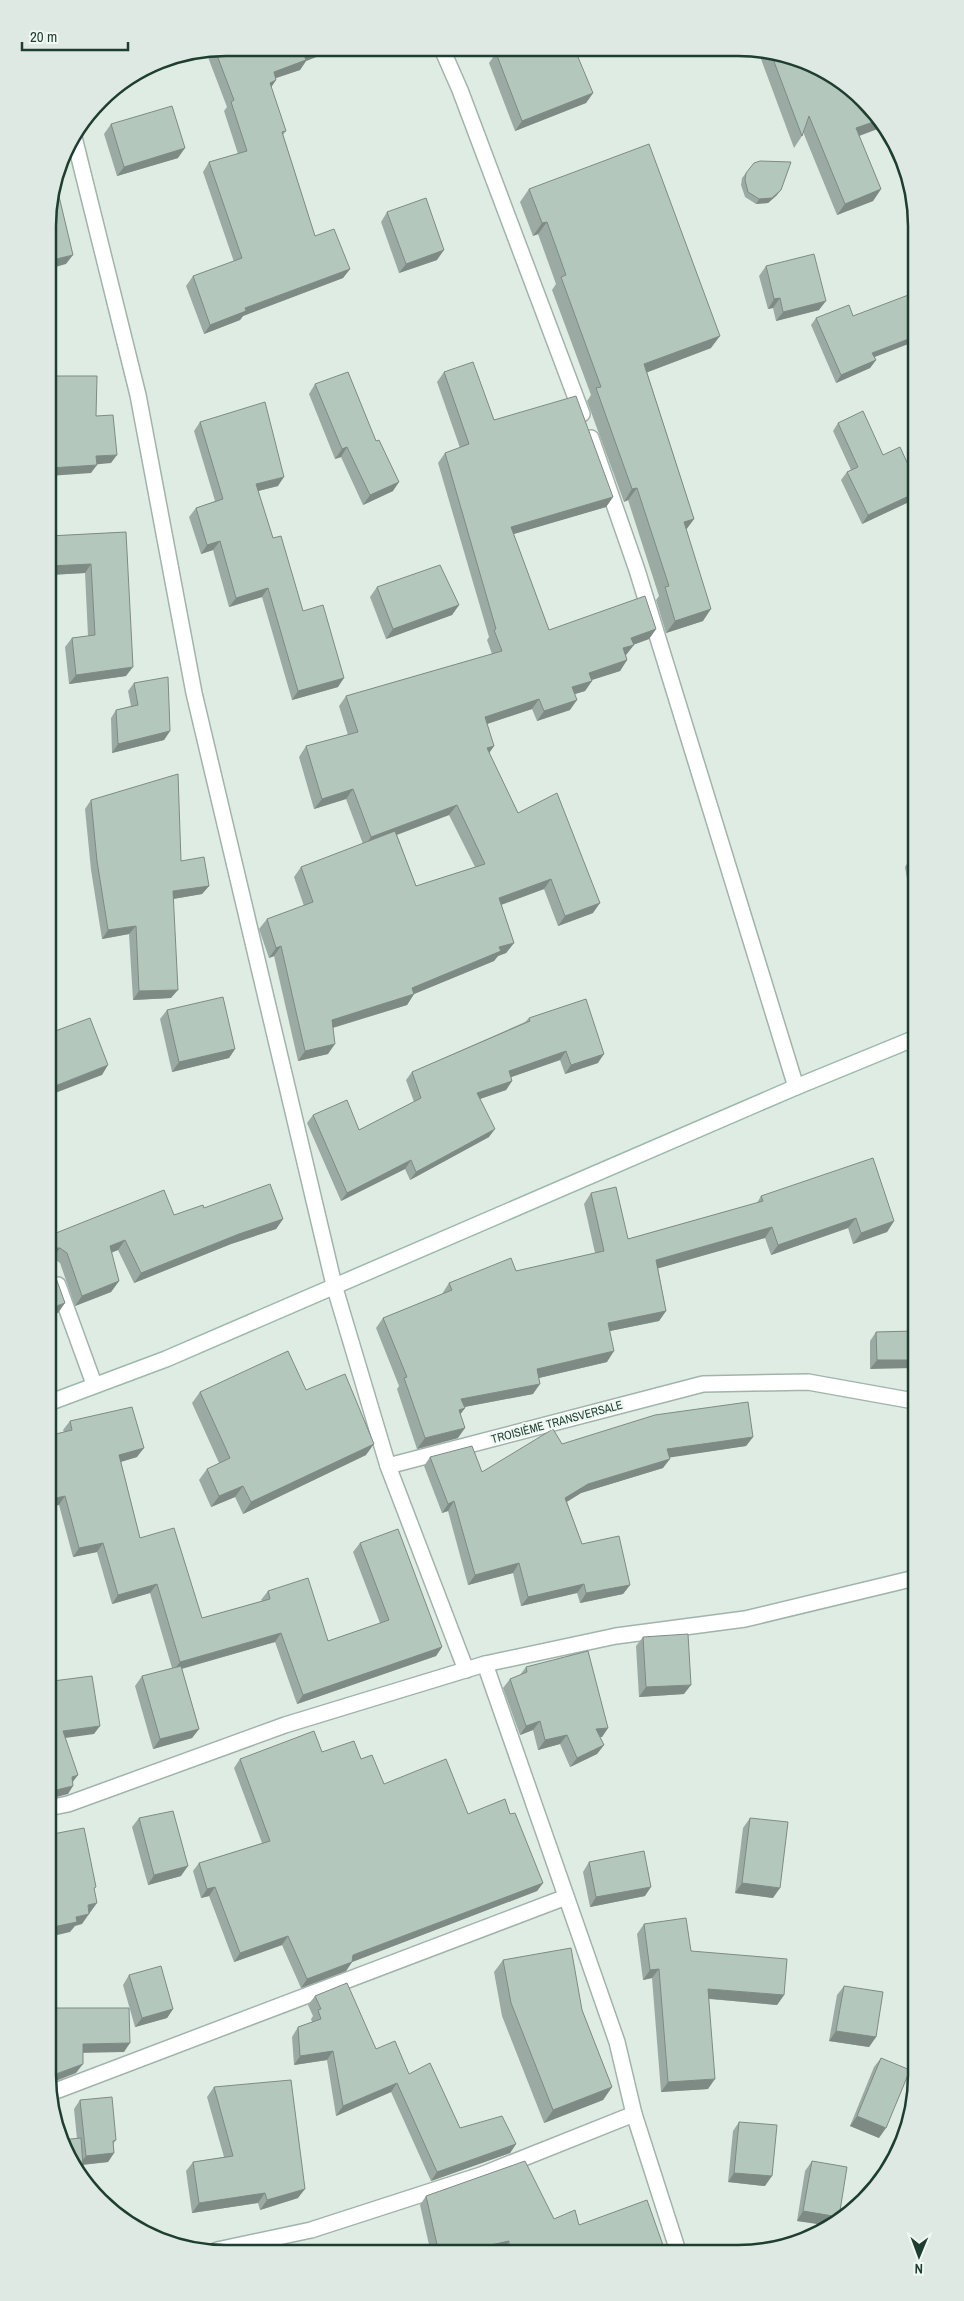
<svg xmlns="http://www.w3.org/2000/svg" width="964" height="2301" viewBox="0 0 964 2301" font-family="'Archivo Narrow',sans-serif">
	<rect width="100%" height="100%" fill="#dfece4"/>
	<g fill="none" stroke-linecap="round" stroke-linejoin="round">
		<g stroke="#a1b4aa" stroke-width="18">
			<g id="street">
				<path d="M442 49 460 90 582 414"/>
				<path d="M74 137 138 395 194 693 334 1285 388 1466 466 1670"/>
				<path d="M591 438 637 570 796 1087"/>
				<path d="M58 1285 94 1384"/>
				<path d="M388 1466 703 1384 808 1382 914 1401"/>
				<path d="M485 1664 617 2042 634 2114 677 2248"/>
				<path d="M53 1807 68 1804 285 1725 485 1664 616 1636 745 1619 915 1578"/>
				<path d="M53 2092 566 1897"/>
				<path d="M217 2250 311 2230 481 2175 634 2114"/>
			</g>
		</g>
		<g stroke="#9db9aa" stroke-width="18">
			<path id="secondary" d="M51 1402 166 1359 796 1087 913 1039"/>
		</g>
		<use href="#street" stroke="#fff" stroke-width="15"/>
		<use href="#secondary" stroke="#fff" stroke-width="15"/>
	</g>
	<g fill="#9baba3" fill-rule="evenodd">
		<path d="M227 48H339L306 61 300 70 276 78V80L271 87 286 131 283 135 315 236 350 269 343 278 243 316 240 320 204 334 186 286 193 276 234 262 203 172 209 162 238 154 224 111 227 107 206 52Z"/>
		<path d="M758 51H772L834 86 880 128 859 136 881 189 873 201 837 215 803 132 802 136 794 148Z"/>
		<path d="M496 53 593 93 586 103 515 131 489 63Z"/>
		<path d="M111 124 178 158 117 176 104 134Z"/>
		<path d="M746 173 777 195 768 203 756 204 745 197 741 185 742 178Z"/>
		<path d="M529 189 711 348 647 372 694 519 686 530 703 621 666 633 656 600 659 596 628 500 624 502 587 401 591 395 552 290 556 284 538 234 533 236 520 202Z"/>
		<path d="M387 212 437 260 399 273 381 222Z"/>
		<path d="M766 266 819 310 776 321 773 308 768 309 759 276Z"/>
		<path d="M853 316 876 360 870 368 836 383 811 325 816 318Z"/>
		<path d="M444 372 494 420 613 497 606 507 513 534 549 630 656 629 649 639 633 645 626 655 627 660 620 671 592 680 585 691 575 694 570 710 537 721 532 709 487 724 494 746 489 753 518 813 593 913 558 926 544 889 501 905 514 943 506 953 498 956 494 961 414 994 407 1005 333 1028 328 1054 298 1061 274 956 269 958 259 929 267 919 304 906 294 877 301 867 363 844 346 799 314 809 299 757 306 746 348 735 339 706 346 696 492 654 487 640 489 637 438 463 445 453 460 448 437 382ZM449 815 475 867 416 886 397 835Z"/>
		<path d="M315 384 393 491 363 505 341 457 335 459 309 394Z"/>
		<path d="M200 422 278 486 258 491 273 538 303 611 338 687 292 700 262 597 229 607 213 550 201 554 189 517 196 508 215 501 194 431Z"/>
		<path d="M838 423 883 455 911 471V501L862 524 841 480 847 472 851 470 833 431Z"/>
		<path d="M126 532V676L69 684 65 647 72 638 88 636 85 573 49 575V536Z"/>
		<path d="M377 587 459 605 452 615 386 639 370 597Z"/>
		<path d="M134 683 170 731 164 740 112 753 111 718 116 710 131 706 128 691Z"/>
		<path d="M91 800 181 861 209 886 202 894 173 899 171 998 133 1000 129 934 102 939 91 870 85 809Z"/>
		<path d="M910 859H912L913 914 905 867Z"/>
		<path d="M167 1010 235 1049 229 1058 172 1072 160 1019Z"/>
		<path d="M529 1018 598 1063 565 1074 560 1060 511 1077 512 1081 506 1090 480 1099 489 1137 410 1180 405 1169 341 1201 307 1123 313 1115 359 1130 414 1102 406 1080 412 1072 525 1022Z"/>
		<path d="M591 1193 628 1239 757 1203 761 1196 894 1221 887 1232 853 1244 848 1228 771 1255 765 1238 658 1268 666 1311 659 1321 610 1331 607 1362 539 1378 533 1394 464 1407 465 1408 460 1414 458 1438 417 1449 397 1389 399 1386 376 1328 383 1318 442 1294 449 1283 516 1271 595 1253 584 1204Z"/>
		<path d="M204 1208 283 1219 276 1229 231 1244 134 1283 118 1250 111 1253 119 1281 111 1292 75 1306 60 1263 53 1258H51V1235L174 1215Z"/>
		<path d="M914 1331 870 1369V1341L876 1332Z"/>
		<path d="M306 1390 366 1455 243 1514 235 1497 211 1507 199 1480 207 1469 219 1463 192 1403 200 1392Z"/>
		<path d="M70 1421 137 1457 121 1462 140 1538 202 1618 262 1601 261 1600 268 1591 328 1641 380 1623 353 1552 360 1543 442 1647 436 1656 297 1704 275 1642 182 1669 199 1729 192 1738 153 1749 135 1686 142 1676 172 1668 150 1593 112 1604 97 1552 73 1557 59 1505 52 1506V1435L64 1432 63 1430Z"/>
		<path d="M753 1437 746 1446 669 1457 663 1468 581 1493 567 1502 582 1544 630 1585 623 1594 580 1603 577 1593 521 1606 513 1573 468 1585 448 1511 442 1513 424 1466 430 1457 482 1472 562 1444Z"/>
		<path d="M643 1637 684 1694 639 1697 636 1646Z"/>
		<path d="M526 1667 608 1728 602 1737H600L604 1745 597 1754 570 1767 560 1744 538 1750 533 1730 520 1735 503 1688 510 1679 520 1675Z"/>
		<path d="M322 1752 361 1759 384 1784 468 1814H510L543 1883 537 1891 352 1962 346 1971 301 1988 282 1945 234 1962 209 1896 201 1898 193 1871 199 1863 262 1843 234 1768 240 1759Z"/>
		<path d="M139 1818 181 1876 148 1885 132 1827Z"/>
		<path d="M750 1818 773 1898 735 1893 743 1828Z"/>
		<path d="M589 1862 645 1896 590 1907 583 1872Z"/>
		<path d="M644 1924 691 1951 784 1995 777 2005 709 1999 708 2089 661 2092 652 1978 643 1980 637 1934Z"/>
		<path d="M503 1960 582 2010 612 2087 603 2100 544 2123 502 2016 494 1972Z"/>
		<path d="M129 1975 173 2009 167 2018 135 2027 123 1985Z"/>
		<path d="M844 1986 876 2037 869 2047 829 2041 837 1995Z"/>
		<path d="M315 1996 376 2049 409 2074 460 2128 516 2144 510 2153 431 2181 391 2092 336 2116 327 2060 294 2065 292 2037 298 2027 312 2022 311 2019 313 2016 308 2005Z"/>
		<path d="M881 2058 879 2138 850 2126 874 2067Z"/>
		<path d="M214 2087 298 2198 260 2210 258 2203 192 2213 186 2171 193 2162 224 2157 207 2097Z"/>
		<path d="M80 2100 116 2140 113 2144 114 2153 108 2162 83 2165 77 2139 74 2109Z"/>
		<path d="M739 2122 765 2186 728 2182 733 2131Z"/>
		<path d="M812 2161 833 2225 797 2221 805 2171Z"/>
		<path d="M426 2196 554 2219 664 2248 430 2249 420 2205Z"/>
	</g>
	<g fill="#7e8b84">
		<path d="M322 48H339L306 61 300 70 267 81 274 72 304 55Z"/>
		<path d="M276 80 270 89V83Z"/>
		<path d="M593 93 586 103 515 131 522 121Z"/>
		<path d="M876 121 880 128 848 140 856 128Z"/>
		<path d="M185 148 178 158 117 176 124 167Z"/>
		<path d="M881 189 873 201 837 215 845 204Z"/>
		<path d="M781 190 777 195 768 203 756 204 759 199Z"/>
		<path d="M547 222 538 234 533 236 542 223Z"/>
		<path d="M444 250 437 260 399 273 406 264Z"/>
		<path d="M73 255 66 264 48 269V261Z"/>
		<path d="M350 269 343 278 243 316 240 320 204 334 210 325 245 308Z"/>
		<path d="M780 298 773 308 768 309 774 299Z"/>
		<path d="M826 301 819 310 776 321 783 312Z"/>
		<path d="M720 336 711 348 635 377 644 364Z"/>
		<path d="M911 338V343L867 360 872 353Z"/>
		<path d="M876 360 870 368 836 383 841 375Z"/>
		<path d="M347 447 341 457 335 459 342 449Z"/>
		<path d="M117 455 111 463 90 465 96 456Z"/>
		<path d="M97 465 91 473 49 476V468Z"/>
		<path d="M284 477 278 486 250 493 256 484Z"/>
		<path d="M399 482 393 491 363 505 370 495Z"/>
		<path d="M637 488 628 500 624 502 632 489Z"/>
		<path d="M911 495V501L862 524 868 515Z"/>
		<path d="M613 497 606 507 504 537 511 527Z"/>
		<path d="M694 519 685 531 684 522Z"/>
		<path d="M220 541 213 550 201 554 207 545Z"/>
		<path d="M91 564 85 573 49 575V566Z"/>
		<path d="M268 588 262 597 229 607 236 598Z"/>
		<path d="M459 605 452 615 386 639 393 629Z"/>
		<path d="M711 609 703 621 666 633 675 621Z"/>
		<path d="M656 629 649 639 624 648 631 638Z"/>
		<path d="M634 645 626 655 616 658 623 648Z"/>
		<path d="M627 660 620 671 582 683 589 673Z"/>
		<path d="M133 667 126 676 69 684 76 675Z"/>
		<path d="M344 678 338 687 292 700 298 691Z"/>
		<path d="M592 681 585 691 565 697 572 687Z"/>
		<path d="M539 699 532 709 478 727 485 717Z"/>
		<path d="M577 700 570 710 537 721 544 711Z"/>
		<path d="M170 731 164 740 112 753 118 744Z"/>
		<path d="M494 746 487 756V748Z"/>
		<path d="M353 789 346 799 314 809 322 799Z"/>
		<path d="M457 805 449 815 364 847 371 837Z"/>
		<path d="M551 879 544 889 492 908 499 898Z"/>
		<path d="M209 886 202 894 167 900 173 891Z"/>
		<path d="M600 903 593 913 558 926 565 916Z"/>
		<path d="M136 926 129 934 102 939 108 930Z"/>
		<path d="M514 943 506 953 498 956 494 961 414 994 407 1005 325 1030 332 1020 412 988 499 947Z"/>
		<path d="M281 946 274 956 269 958 276 948Z"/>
		<path d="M178 990 171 998 133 1000 139 991Z"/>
		<path d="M335 1044 328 1054 298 1061 305 1051Z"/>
		<path d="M235 1049 229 1058 172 1072 179 1062Z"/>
		<path d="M566 1051 560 1060 503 1080 509 1071Z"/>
		<path d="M604 1054 598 1063 565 1074 571 1065Z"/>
		<path d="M108 1065 102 1075 50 1095V1088Z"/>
		<path d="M512 1081 506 1090 471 1102 477 1093Z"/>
		<path d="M495 1129 489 1137 410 1180 416 1172Z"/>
		<path d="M411 1160 405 1169 341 1201 347 1193Z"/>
		<path d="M856 1218 848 1228 771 1255 778 1245Z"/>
		<path d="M283 1219 276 1229 231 1244 134 1283 141 1273 239 1234Z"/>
		<path d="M894 1221 887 1232 853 1244 861 1233Z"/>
		<path d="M772 1227 765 1238 649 1271 656 1260Z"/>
		<path d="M125 1240 118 1250 102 1256 110 1246Z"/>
		<path d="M54 1248H60L53 1258H51V1251Z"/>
		<path d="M119 1281 111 1292 75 1306 82 1296Z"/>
		<path d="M65 1303 58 1313 51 1315V1308Z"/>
		<path d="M666 1311 659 1321 600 1333 608 1323Z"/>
		<path d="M614 1351 607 1362 530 1380 537 1369Z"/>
		<path d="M877 1360H914V1368L870 1369Z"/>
		<path d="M540 1384 533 1394 454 1409 461 1399Z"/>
		<path d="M465 1408 457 1419 459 1410Z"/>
		<path d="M465 1428 458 1438 417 1449 425 1438Z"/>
		<path d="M753 1437 746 1446 660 1459 667 1449Z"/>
		<path d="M374 1444 366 1455 243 1514 251 1502Z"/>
		<path d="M144 1448 137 1457 113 1464 119 1455Z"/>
		<path d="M670 1459 663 1468 581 1493 558 1507 565 1498 588 1484Z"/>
		<path d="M243 1486 235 1497 211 1507 219 1496Z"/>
		<path d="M65 1496 59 1505 52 1506V1499Z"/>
		<path d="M454 1501 448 1511 442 1513 448 1504Z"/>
		<path d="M103 1543 97 1552 73 1557 79 1548Z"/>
		<path d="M519 1563 513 1573 468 1585 475 1575Z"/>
		<path d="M157 1584 150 1593 112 1604 118 1595Z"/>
		<path d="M584 1584 577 1593 521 1606 528 1597Z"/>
		<path d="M630 1585 623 1594 580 1603 586 1593Z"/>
		<path d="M281 1633 275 1642 173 1671 180 1662Z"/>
		<path d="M442 1647 436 1656 297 1704 303 1695Z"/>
		<path d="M691 1685 684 1694 639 1697 646 1687Z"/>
		<path d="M540 1721 533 1730 520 1735 526 1726Z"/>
		<path d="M100 1726 94 1734 58 1739 63 1731Z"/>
		<path d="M608 1728 602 1737 590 1738 596 1729Z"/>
		<path d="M199 1729 192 1738 153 1749 160 1739Z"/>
		<path d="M567 1735 560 1744 538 1750 545 1740Z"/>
		<path d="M604 1745 597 1754 570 1767 577 1758Z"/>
		<path d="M78 1775 72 1783V1777Z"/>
		<path d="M73 1786 68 1794 53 1798V1793L56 1790Z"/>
		<path d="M188 1866 181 1876 148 1885 154 1875Z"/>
		<path d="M543 1883 537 1891 352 1962 346 1971 301 1988 307 1979 353 1955Z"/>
		<path d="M742 1883 780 1888 773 1898 735 1893Z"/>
		<path d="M215 1887 209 1896 201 1898 207 1889Z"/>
		<path d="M651 1887 645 1896 590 1907 596 1897Z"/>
		<path d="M97 1903 89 1914 88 1905Z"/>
		<path d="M89 1914 82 1924 75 1926 70 1932 53 1936V1927L76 1917Z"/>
		<path d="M288 1936 282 1945 234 1962 240 1953Z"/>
		<path d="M659 1969 652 1978 643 1980 650 1970Z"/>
		<path d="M708 1989 784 1995 777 2005 702 1998Z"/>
		<path d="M173 2009 167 2018 135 2027 142 2018Z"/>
		<path d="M836 2031 876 2037 869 2047 829 2041Z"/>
		<path d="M130 2043 124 2052 76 2053 83 2044Z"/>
		<path d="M333 2051 327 2060 294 2065 300 2056Z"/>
		<path d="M83 2064 76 2073 53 2082V2077L56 2074Z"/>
		<path d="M715 2079 708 2089 661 2092 668 2082Z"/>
		<path d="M397 2083 391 2092 336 2116 343 2106Z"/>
		<path d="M612 2087 603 2100 544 2123 553 2110Z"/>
		<path d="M857 2116 886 2128 879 2138 850 2126Z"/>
		<path d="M516 2144 510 2153 431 2181 437 2172Z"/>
		<path d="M114 2153 108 2162 79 2165 86 2156Z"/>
		<path d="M734 2173 772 2176 765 2186 728 2182Z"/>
		<path d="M305 2189 298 2198 260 2210 267 2200Z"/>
		<path d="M265 2193 258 2203 192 2213 199 2203Z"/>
		<path d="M803 2211 839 2217 833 2225 830 2226 797 2221Z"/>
		<path d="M509 2241 503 2249H472Z"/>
	</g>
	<g fill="#b4c7bd" stroke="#7e8b84">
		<path d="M227 48H322L304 55 306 60 274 72 276 80 270 83 286 131 282 132 315 236 334 229 350 269 245 308 246 311 210 325 193 276 242 258 209 162 247 151 231 102 234 100 215 50Z"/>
		<path d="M504 49 575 50 593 93 522 121 496 53Z"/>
		<path d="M770 51H772L817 66 830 75 834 86 841 84 864 100 876 121 856 128 881 189 845 204 809 116 802 136Z"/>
		<path d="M172 106 185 148 124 167 111 124Z"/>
		<path d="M649 144 720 336 644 364 694 519 684 522 711 609 675 621 665 587 669 586 637 488 632 489 596 388 601 387 561 277 566 275 547 222 542 223 529 189Z"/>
		<path d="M760 161 791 162 781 190 772 198 759 199 748 192 745 180 746 173 754 163Z"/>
		<path d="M55 188H57L73 255 48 261V215Z"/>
		<path d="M426 198 444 250 406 264 387 212Z"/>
		<path d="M814 254 826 301 783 312 780 298 774 299 766 266Z"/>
		<path d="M911 294V338L872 353 876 360 841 375 816 318 849 305 853 316Z"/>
		<path d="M473 362 494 420 576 396 613 497 511 527 549 630 645 596 656 629 631 638 634 645 623 648 627 660 589 673 592 681 572 687 577 700 544 711 539 699 485 717 494 746 487 748 518 813 557 793 600 903 565 916 551 879 499 898 514 943 499 947 501 951 412 988 414 994 332 1020 335 1044 305 1051 281 946 276 948 267 919 313 902 301 867 395 831 416 886 485 864 457 805 371 837 353 789 322 799 306 746 358 732 346 696 502 651 494 630 496 629 445 453 469 444 444 372Z"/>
		<path d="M348 372 376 441 379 440 399 482 370 495 347 447 342 449 315 384Z"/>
		<path d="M48 376H97L96 416 113 415 117 455 96 456 97 465 49 468Z"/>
		<path d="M265 402 284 477 256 484 273 538 281 536 303 611 323 605 344 678 298 691 268 588 236 598 220 541 207 545 196 508 223 499 200 422Z"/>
		<path d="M863 411 883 455 900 447 911 471V495L868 515 847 472 858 467 838 423Z"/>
		<path d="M126 532 133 667 76 675 72 638 95 635 91 564 49 566V536Z"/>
		<path d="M440 565 459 605 393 629 377 587Z"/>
		<path d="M168 677 170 731 118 744 116 710 138 705 134 683Z"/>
		<path d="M178 774 181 861 204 857 209 886 173 891 178 990 139 991 136 926 108 930 97 861 91 800Z"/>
		<path d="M910 859H912L913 873Z"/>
		<path d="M223 997 235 1049 179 1062 167 1010Z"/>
		<path d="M586 999 604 1054 571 1065 566 1051 509 1071 512 1081 477 1093 495 1129 416 1172 411 1160 347 1193 313 1115 347 1100 359 1130 421 1098 412 1072 530 1021 529 1018Z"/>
		<path d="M90 1018 108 1065 50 1088V1033Z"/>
		<path d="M873 1158 894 1221 861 1233 856 1218 778 1245 772 1227 656 1260 666 1311 608 1323 614 1351 537 1369 540 1384 461 1399 465 1408 459 1410 465 1428 425 1438 404 1378 407 1377 383 1318 452 1290 449 1283 511 1258 516 1271 604 1251 591 1193 616 1187 628 1239 763 1201 761 1196Z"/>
		<path d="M270 1184 283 1219 239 1234 141 1273 125 1240 110 1246 119 1281 82 1296 67 1253 60 1248H54L51 1251V1235L164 1190 174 1215 203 1205 204 1208Z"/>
		<path d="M51 1264 65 1303 51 1308Z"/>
		<path d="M914 1331V1360H877L876 1332Z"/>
		<path d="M288 1351 306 1390 345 1374 374 1444 251 1502 243 1486 219 1496 207 1469 230 1458 200 1392Z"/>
		<path d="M748 1402 753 1437 667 1449 670 1459 588 1484 565 1498 582 1544 619 1536 630 1585 586 1593 584 1584 528 1597 519 1563 475 1575 454 1501 448 1504 430 1457 472 1446 482 1472 553 1429 562 1444 655 1415Z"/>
		<path d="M132 1407 144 1448 119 1455 140 1538 174 1528 202 1618 270 1599 268 1591 308 1578 328 1641 389 1620 360 1543 398 1529 442 1647 303 1695 281 1633 180 1662 157 1584 118 1595 103 1543 79 1548 65 1496 52 1499V1435L72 1430 70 1421Z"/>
		<path d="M688 1634 691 1685 646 1687 643 1637Z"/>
		<path d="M588 1651 608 1728 596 1729 604 1745 577 1758 567 1735 545 1740 540 1721 526 1726 510 1679 527 1672 526 1667Z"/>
		<path d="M181 1666 199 1729 160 1739 142 1676Z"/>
		<path d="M52 1675 53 1681 92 1676 100 1726 63 1731 78 1775 72 1777 73 1786 56 1790 53 1793Z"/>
		<path d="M314 1731 322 1752 354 1741 361 1759 372 1755 384 1784 446 1759 468 1814 505 1799 510 1814 515 1813 543 1883 353 1955 352 1962 307 1979 288 1936 240 1953 215 1887 207 1889 199 1863 270 1841 240 1759Z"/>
		<path d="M173 1811 188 1866 154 1875 139 1818Z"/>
		<path d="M750 1818 788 1822 780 1888 742 1883Z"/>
		<path d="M84 1828 96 1887 94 1888 97 1903 88 1905 89 1914 76 1917 77 1922 53 1927V1834Z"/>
		<path d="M644 1851 651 1887 596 1897 589 1862Z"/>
		<path d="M686 1918 691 1951 787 1959 784 1995 708 1989 715 2079 668 2082 659 1969 650 1970 644 1924Z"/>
		<path d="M571 1948 582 2010 612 2087 553 2110 511 2003 503 1960Z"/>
		<path d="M161 1966 173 2009 142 2018 129 1975Z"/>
		<path d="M347 1983 376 2049 395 2041 409 2074 430 2063 460 2128 502 2116 516 2144 437 2172 397 2083 343 2106 333 2051 300 2056 298 2027 321 2019 318 2010 321 2009 315 1996Z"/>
		<path d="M844 1986 883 1992 876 2037 836 2031Z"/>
		<path d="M53 2008H129L130 2043 83 2044V2064L56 2074 53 2077Z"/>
		<path d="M881 2058 910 2070 886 2128 857 2116Z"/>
		<path d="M291 2080 305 2189 267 2200 265 2193 199 2203 193 2162 233 2156 214 2087Z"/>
		<path d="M112 2097 116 2140 113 2141 114 2153 86 2156 80 2100Z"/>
		<path d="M739 2122 777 2125 772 2176 734 2173Z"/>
		<path d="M81 2138 84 2179 72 2164 61 2140Z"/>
		<path d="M525 2161 554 2219 575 2210 579 2225 647 2200 664 2248 509 2249V2241L472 2249H438L426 2196Z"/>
		<path d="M812 2161 847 2167 839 2217 803 2211Z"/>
	</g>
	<g text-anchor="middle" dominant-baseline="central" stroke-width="4.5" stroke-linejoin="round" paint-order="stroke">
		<g font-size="12" fill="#1e3e30" stroke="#f0f8f3">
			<text transform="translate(557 1422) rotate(-15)">TROISIÈME TRANSVERSALE</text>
		</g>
	</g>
	<path d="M0 0H964V2301H0ZM226 56H738A170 170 0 0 1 908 226V2075A170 170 0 0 1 738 2245H226A170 170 0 0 1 56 2075V226A170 170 0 0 1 226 56Z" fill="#dfe9e3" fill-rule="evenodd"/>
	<path fill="none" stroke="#1e3e30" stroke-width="2.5" d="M226 56H738A170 170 0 0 1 908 226V2075A170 170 0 0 1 738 2245H226A170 170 0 0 1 56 2075V226A170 170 0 0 1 226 56Z"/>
	<g transform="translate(919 2256) rotate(181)" stroke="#f0f8f3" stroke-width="4" paint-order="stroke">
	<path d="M0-4L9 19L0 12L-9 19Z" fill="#1e3e30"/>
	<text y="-8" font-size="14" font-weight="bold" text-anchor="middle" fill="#1e3e30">N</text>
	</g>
	<path d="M22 42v8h106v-8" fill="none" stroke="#1e3e30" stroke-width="2.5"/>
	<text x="30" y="42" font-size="15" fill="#1e3e30" stroke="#f0f8f3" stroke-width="4" paint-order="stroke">20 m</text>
</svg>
